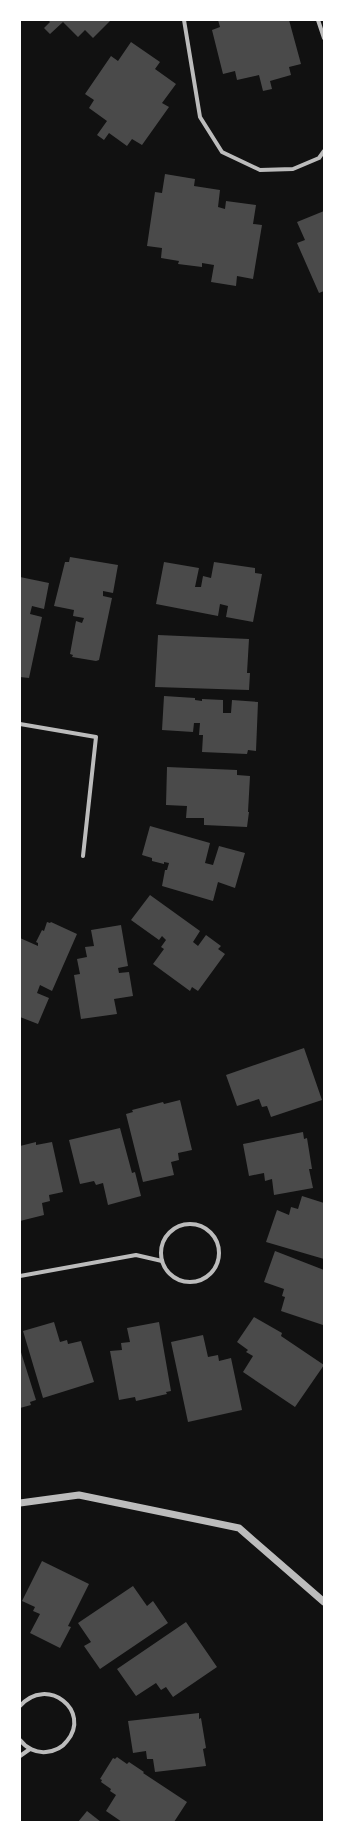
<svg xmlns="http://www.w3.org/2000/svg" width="344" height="1842" viewBox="0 0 344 1842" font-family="'Varela Round',sans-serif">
	<rect width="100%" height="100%" fill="#111"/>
	<g fill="#4a4a4a">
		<path d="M48 20H111L93 38 85 30 78 37 63 22 50 34 44 28 50 22Z"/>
		<path d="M218 20H289L301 64 289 67 291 75 270 81 272 89 263 91 259 75 237 80 235 71 223 74 212 30 220 27Z"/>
		<path d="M131 42 160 62 155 69 176 84 162 103 169 107 142 145 132 139 127 146 109 133 104 140 97 135 107 121 89 108 94 100 85 94 111 56 118 61Z"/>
		<path d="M165 174 195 179 194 186 220 190 218 207 225 209 226 201 256 205 253 224 262 225 253 279 237 276 236 286 211 282 214 265 202 263V267L178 264 179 261 161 258 162 248 147 246 155 192 162 193Z"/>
		<path d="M324 211V291L319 293 297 243 305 240 297 222Z"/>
		<path d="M70 557 118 565 113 593 103 591V596L112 598 99 660 96 661 72 657 73 655 70 654 76 621 82 623 84 618 73 616 74 610 54 606 65 562H69Z"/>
		<path d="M164 562 199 568 195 587H201L203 576 211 578 214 562 255 568V573L262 574 253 622 226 617 228 606 220 604 218 616 156 604Z"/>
		<path d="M20 577 49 583 44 609 32 606 30 614 42 617 29 678 20 677Z"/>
		<path d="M158 635 249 639 247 673H250L249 690 155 687Z"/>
		<path d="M164 696 195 698V700L202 701V699L223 700V713H231L232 700 258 702 256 751 248 750 247 754 202 752 203 735H199L200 723H194L193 732 162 730Z"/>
		<path d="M167 767 237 770V775L250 776 248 812H249L247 827 204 825V818H186L187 806 166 805Z"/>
		<path d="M150 826 210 843 205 863 213 865 219 846 245 853 235 888 218 882 213 901 162 886 165 870H167L169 863 164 862V864L152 861V858L142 855Z"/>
		<path d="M150 895 200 931 193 942 198 946 206 935 221 946 218 949 225 954 198 991 192 987 190 991 153 964 164 949 161 947 166 940 162 936 159 940 131 920Z"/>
		<path d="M47 922 50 923 51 922 77 934 52 991 40 985 37 993 49 998 38 1024 20 1017V938L38 946V943L36 942 42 930 44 931Z"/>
		<path d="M121 925 128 966 118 968 119 973 129 972 133 996 114 999 117 1014 81 1019 74 975 80 974 77 959 87 957 85 947 94 946 91 930Z"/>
		<path d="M304 1048 322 1100 271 1117 267 1106 262 1107 259 1099 237 1106 226 1075Z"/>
		<path d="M180 1100 192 1150 178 1153 179 1160 171 1162 174 1175 143 1182 126 1114 133 1112 132 1110 163 1102 164 1104Z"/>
		<path d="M120 1128 132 1173 135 1172 141 1196 108 1205 103 1183 96 1185 94 1181 80 1184 69 1140Z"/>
		<path d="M303 1132 304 1139 307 1138 312 1169H309L313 1188 274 1195 272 1179 265 1181 264 1173 249 1176 243 1144Z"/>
		<path d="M36 1142V1145L52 1142 63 1192 49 1195 50 1201 42 1203 44 1215 20 1221V1146Z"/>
		<path d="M302 1196 324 1203V1259L266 1242 277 1210 289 1215 291 1207 298 1209Z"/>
		<path d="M275 1251 324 1270V1321L323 1325 281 1311 285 1297 282 1296 284 1289 264 1282Z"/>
		<path d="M254 1317 282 1333 281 1336 324 1365 295 1407 243 1372 253 1356 246 1352 248 1350 237 1342Z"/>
		<path d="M54 1322 60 1342 67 1340 68 1344 81 1341 94 1382 43 1398 23 1331Z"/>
		<path d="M159 1322 171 1391 166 1392 167 1394 136 1401 135 1397 119 1400 110 1351 122 1350 121 1343 130 1342 127 1328Z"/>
		<path d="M203 1335 208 1357 218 1355 219 1361 231 1358 242 1410 188 1422 171 1342Z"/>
		<path d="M20 1349 36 1400 30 1402 31 1405 20 1408Z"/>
		<path d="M42 1561 89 1584 68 1626 71 1627 60 1648 30 1633 40 1614 33 1611 35 1607 22 1601Z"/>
		<path d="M133 1586 147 1606 153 1601 168 1623 100 1669 84 1646 91 1642 78 1623Z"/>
		<path d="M186 1622 217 1667 173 1697 166 1687 161 1690 156 1683 136 1696 117 1669Z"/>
		<path d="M199 1713V1719L201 1718 206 1748 203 1749 206 1766 155 1772 153 1759H147L146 1751 133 1753 128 1721Z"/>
		<path d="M117 1757 127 1764 129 1762 144 1772 143 1773 187 1802 174 1822H122L106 1811 116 1795 110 1791 111 1789 101 1782 102 1780 100 1779 113 1758 115 1759Z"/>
		<path d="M87 1811 101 1822H78Z"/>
	</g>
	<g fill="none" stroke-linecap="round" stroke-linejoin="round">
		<g stroke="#bcbcbc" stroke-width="4">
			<path d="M184 20 200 117 222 152 260 170 293 169 319 158 324 151"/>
			<path d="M318 20 324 38"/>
			<path d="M20 724 96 737 83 856"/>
			<circle cx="190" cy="1253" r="29"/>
			<path d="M20 1276 136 1255 162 1261"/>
			<path d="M20 1706C47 1675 92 1711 67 1741 62 1748 55 1751 46 1752 36 1753 26 1748 20 1740"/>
			<path d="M20 1756 30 1749"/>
		</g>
		<path stroke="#bcbcbc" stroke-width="7" d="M20 1503 79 1495 239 1528 324 1602"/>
	</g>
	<rect width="344" height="1842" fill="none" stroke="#ffffff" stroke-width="42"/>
</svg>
